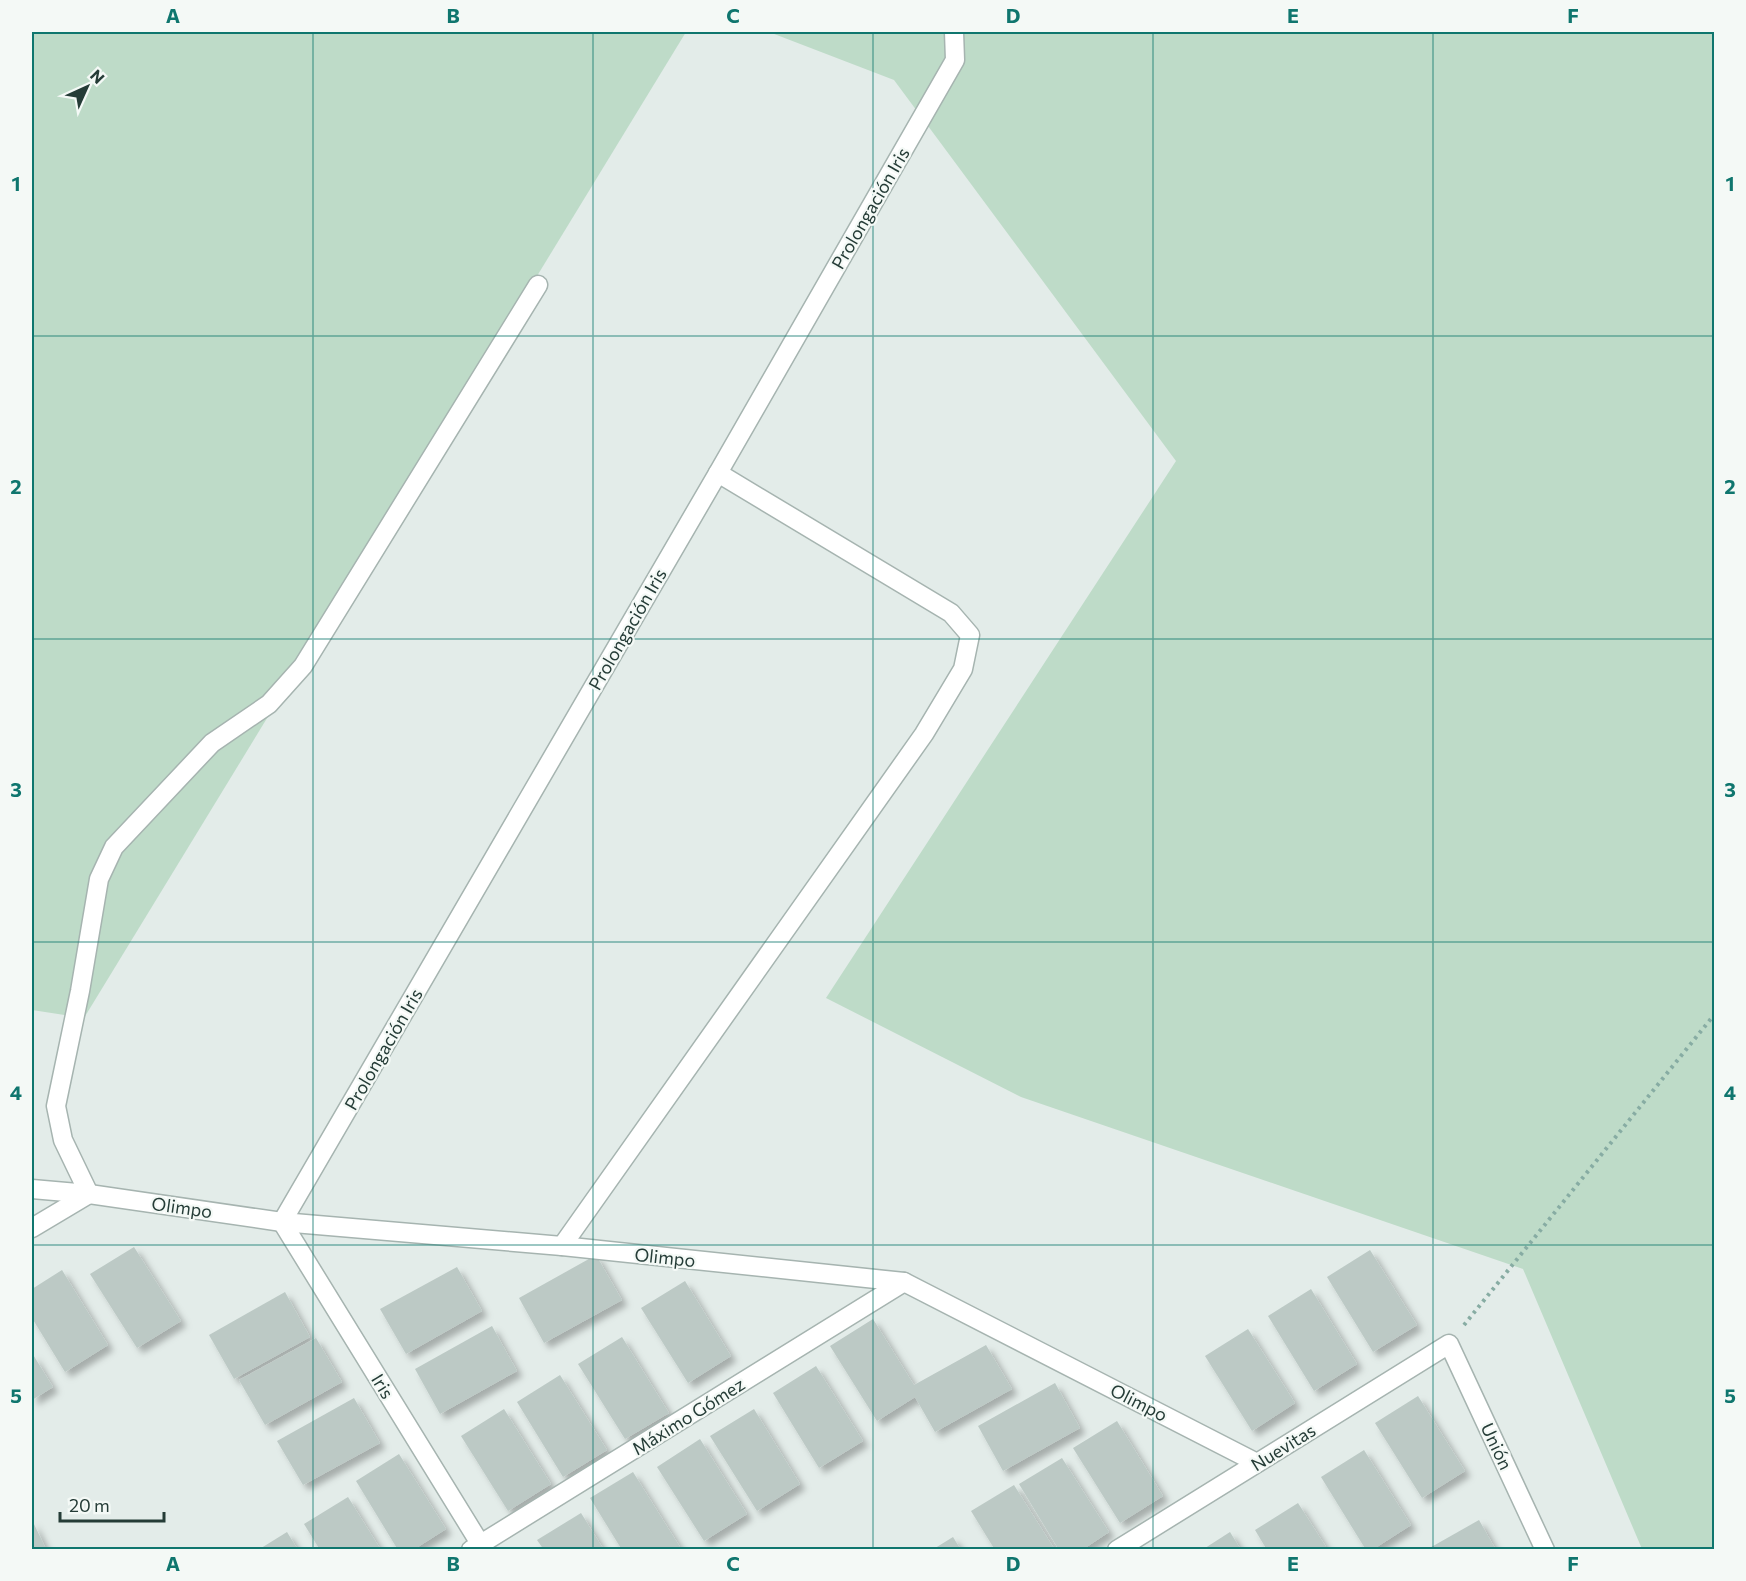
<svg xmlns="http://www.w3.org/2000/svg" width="1746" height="1581" viewBox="0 0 1746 1581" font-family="Commissioner,sans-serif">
	<defs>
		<filter id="shadow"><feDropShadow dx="5.5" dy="5.5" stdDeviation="3" flood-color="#0004"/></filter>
	</defs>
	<rect width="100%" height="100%" fill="#e3ece9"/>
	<g fill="#bedbc8">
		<path d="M32 32H686L84 1018 32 1010Z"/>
		<path d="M769 32H1714V1549H1642L1523 1269 1021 1097 826 998 1176 461 894 80Z"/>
	</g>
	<g fill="#bcc9c5" filter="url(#shadow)">
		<path d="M134 1247 181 1321 137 1348 90 1274Z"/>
		<path d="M1370 1250 1417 1325 1373 1352 1327 1277Z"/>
		<path d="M596 1255 622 1300 544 1343 519 1298Z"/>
		<path d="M457 1267 482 1311 406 1354 380 1309Z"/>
		<path d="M62 1270 108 1345 65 1372 32 1318V1289Z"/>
		<path d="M685 1281 731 1356 688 1383 641 1308Z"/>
		<path d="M1311 1289 1357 1364 1314 1391 1268 1316Z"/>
		<path d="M285 1292 310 1337 234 1379 209 1335Z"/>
		<path d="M873 1319 914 1385 986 1345 1012 1389 935 1432 915 1397 877 1421 830 1346Z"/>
		<path d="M492 1326 517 1371 440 1414 415 1369Z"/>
		<path d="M1248 1329 1295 1403 1252 1431 1205 1356Z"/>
		<path d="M622 1337 669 1413 625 1439 578 1364Z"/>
		<path d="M316 1338 342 1382 265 1425 239 1380Z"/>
		<path d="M32 1353 53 1387 32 1400Z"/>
		<path d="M816 1366 863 1441 819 1468 773 1393Z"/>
		<path d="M560 1375 607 1450 563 1477 517 1402Z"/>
		<path d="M1055 1383 1080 1428 1003 1471 978 1426Z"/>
		<path d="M1418 1396 1465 1471 1422 1498 1375 1423Z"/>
		<path d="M354 1398 380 1443 303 1485 277 1441Z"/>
		<path d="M504 1409 551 1484 508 1511 461 1436Z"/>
		<path d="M754 1409 800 1484 757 1511 710 1436Z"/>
		<path d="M1117 1421 1163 1496 1120 1523 1073 1448Z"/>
		<path d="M700 1439 747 1514 704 1541 657 1467Z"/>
		<path d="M1364 1450 1411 1525 1372 1550H1366L1321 1477Z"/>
		<path d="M399 1454 446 1529 413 1550H398L356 1481Z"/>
		<path d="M1062 1458 1109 1532 1082 1550H1059L1019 1484Z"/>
		<path d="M633 1472 680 1547 676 1550H622L590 1498Z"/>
		<path d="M1014 1485 1055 1550H995L971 1511Z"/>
		<path d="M348 1497 381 1550H320L304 1524Z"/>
		<path d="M1298 1503 1328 1550H1267L1255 1530Z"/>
		<path d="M581 1513 604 1550H544L537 1540Z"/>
		<path d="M32 1520 46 1549 44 1550H32Z"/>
		<path d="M1479 1520 1496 1550H1426Z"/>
		<path d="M287 1532 298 1550H258Z"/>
		<path d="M1230 1532 1241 1550H1202Z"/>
		<path d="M953 1537 961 1550H932Z"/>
	</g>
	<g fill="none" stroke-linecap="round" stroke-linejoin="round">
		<g stroke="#a6b4b0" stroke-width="21">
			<g id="minor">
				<path d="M32 1189 89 1194 282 1222 562 1246 904 1282 1257 1463"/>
				<path d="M32 1228 89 1194 63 1140 56 1106 80 991 99 879 114 847 212 743 269 704 303 666 538 285"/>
				<path d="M562 1246 924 734 963 669 970 635 951 613 718 473"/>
				<path d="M471 1550 904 1282"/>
				<path d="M484 1550 282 1222 718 473 955 60 954 32"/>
				<path d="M1117 1550 1449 1344 1545 1550"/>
			</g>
		</g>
		<path stroke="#87aca3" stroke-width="4" stroke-dasharray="3 4.5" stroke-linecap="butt" d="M1464 1325 1714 1015"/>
		<use href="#minor" stroke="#fff" stroke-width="18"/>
	</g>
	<path fill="none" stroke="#0f766e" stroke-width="1.5" stroke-opacity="0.55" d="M313 32V1550M593 32V1550M873 32V1550M1153 32V1550M1433 32V1550M32 336H1714M32 639H1714M32 942H1714M32 1245H1714"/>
	<g text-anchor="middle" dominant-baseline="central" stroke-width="4.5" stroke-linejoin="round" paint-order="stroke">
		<g font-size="18" fill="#253c37" stroke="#f4f9f6">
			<text transform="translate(870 208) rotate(-60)">Prolongación Iris</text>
			<text transform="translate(627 629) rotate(-60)">Prolongación Iris</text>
			<text transform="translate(383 1049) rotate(-60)">Prolongación Iris</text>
			<text transform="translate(182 1207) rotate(8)">Olimpo</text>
			<text transform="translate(665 1257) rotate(6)">Olimpo</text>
			<text transform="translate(383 1386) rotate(58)">Iris</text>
			<text transform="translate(1139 1402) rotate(27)">Olimpo</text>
			<text transform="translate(688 1416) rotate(-32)">Máximo Gómez</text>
			<text transform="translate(1497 1446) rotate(65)">Unión</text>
			<text transform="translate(1283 1447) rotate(-32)">Nuevitas</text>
		</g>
	</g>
	<rect width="1746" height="1581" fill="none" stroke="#f4f9f6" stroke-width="66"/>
	<g transform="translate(87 87) rotate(45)" stroke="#f4f9f6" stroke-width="4.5" paint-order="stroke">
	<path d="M0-4.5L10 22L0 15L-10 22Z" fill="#253c37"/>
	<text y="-9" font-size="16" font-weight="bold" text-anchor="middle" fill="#253c37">N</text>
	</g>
	<path d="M60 1512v9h104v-9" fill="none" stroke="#253c37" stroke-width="3"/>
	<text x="69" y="1512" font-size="18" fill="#253c37" stroke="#f4f9f6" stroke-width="4.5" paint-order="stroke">20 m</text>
	<rect x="33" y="33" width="1680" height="1515" fill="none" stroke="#0f766e" stroke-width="2"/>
	<g font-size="20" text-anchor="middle" font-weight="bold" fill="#0f766e">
		<text x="173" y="23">A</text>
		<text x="453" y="23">B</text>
		<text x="733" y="23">C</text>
		<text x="1013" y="23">D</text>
		<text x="1293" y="23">E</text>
		<text x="1573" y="23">F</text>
		<text x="16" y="191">1</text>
		<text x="1730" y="191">1</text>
		<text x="16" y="494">2</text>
		<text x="1730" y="494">2</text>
		<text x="16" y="797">3</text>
		<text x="1730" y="797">3</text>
		<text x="16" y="1100">4</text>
		<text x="1730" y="1100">4</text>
		<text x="16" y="1403">5</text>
		<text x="1730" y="1403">5</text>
		<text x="173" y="1571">A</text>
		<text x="453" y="1571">B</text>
		<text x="733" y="1571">C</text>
		<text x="1013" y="1571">D</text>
		<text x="1293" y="1571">E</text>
		<text x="1573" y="1571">F</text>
	</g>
</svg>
